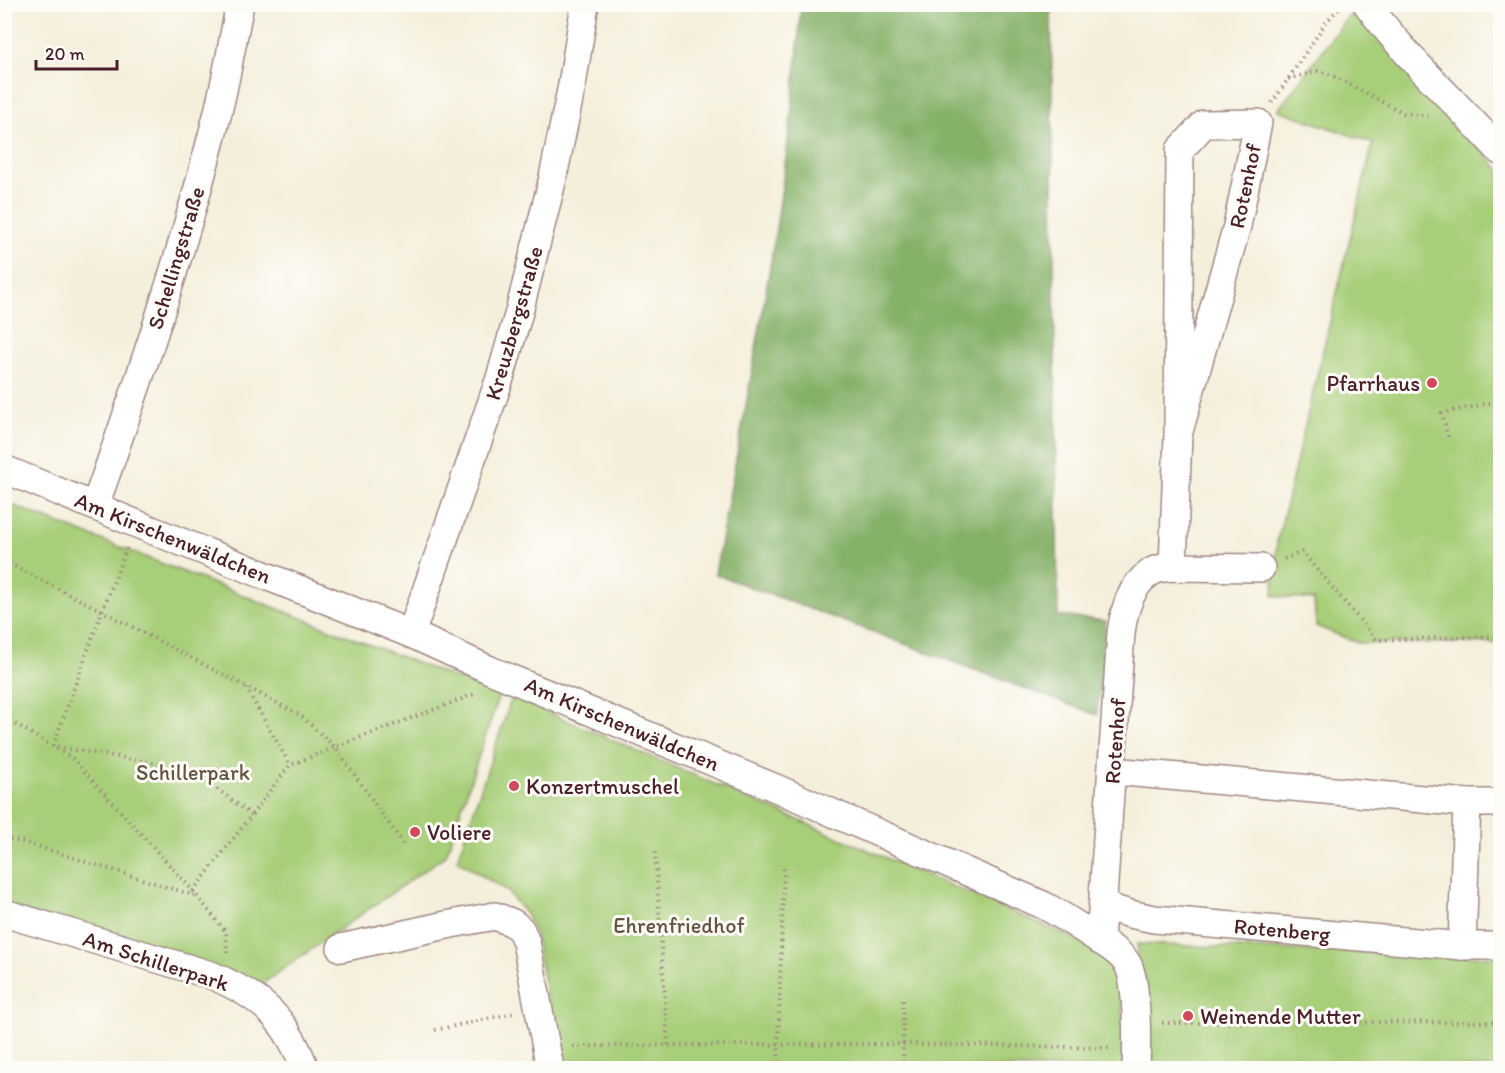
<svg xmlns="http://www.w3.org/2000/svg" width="1505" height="1073" viewBox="0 0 1505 1073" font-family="Itim,sans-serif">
	<rect width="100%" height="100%" fill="#fdfcf7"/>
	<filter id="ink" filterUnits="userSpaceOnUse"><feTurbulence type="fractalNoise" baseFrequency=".0167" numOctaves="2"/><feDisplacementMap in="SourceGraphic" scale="12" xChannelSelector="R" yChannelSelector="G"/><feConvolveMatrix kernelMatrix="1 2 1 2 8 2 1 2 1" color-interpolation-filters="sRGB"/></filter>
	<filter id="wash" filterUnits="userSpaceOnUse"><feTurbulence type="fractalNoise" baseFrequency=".008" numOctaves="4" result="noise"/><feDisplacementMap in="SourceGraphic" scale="24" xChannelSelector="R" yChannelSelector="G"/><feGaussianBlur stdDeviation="1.35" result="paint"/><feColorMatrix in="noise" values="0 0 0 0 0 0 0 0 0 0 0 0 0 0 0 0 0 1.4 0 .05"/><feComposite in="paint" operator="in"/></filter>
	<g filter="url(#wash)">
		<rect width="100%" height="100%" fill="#f4efdb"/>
		<g fill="#a7ce78" stroke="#787652" stroke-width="1.5">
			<path d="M1356 11 1500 170V643H1358L1316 626 1314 600 1273 596 1277 542 1373 143 1278 110 1346 19Z"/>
			<path d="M4 502 499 695 446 855 259 986 5 905Z"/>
			<path d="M512 697 1082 942 1102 958 1116 975 1122 1002 1125 1068H560L535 935 526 914 507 891 457 860Z"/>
			<path d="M1137 944 1500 957V1068H1147Z"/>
		</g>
		<path fill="#85b168" stroke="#68684a" stroke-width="1.5" d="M801 5H1051L1058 616 1106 621 1097 715 715 574C749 385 789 196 801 5Z"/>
	</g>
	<g filter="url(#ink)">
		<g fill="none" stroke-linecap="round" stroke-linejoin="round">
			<g stroke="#9f8783" stroke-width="30">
				<g id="minor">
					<path d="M1367 4C1406 58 1456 102 1500 151"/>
					<path d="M4 469 154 531 411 634 490 670 778 789 1043 905C1062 915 1080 927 1098 939 1108 946 1120 952 1127 963 1138 980 1137 1046 1136 1068"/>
					<path d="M95 506C140 379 183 251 216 120 226 82 232 43 240 4"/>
					<path d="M1173 567 1178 435 1237 226 1258 123 1204 124 1180 150 1178 435"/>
					<path d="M411 634 500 378 519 312 552 182 572 85 585 4"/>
					<path d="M1113 771 1467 803H1500"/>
					<path d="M1103 906 1130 914 1154 919 1462 946H1500"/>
					<path d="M4 913 211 975C261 996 285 1017 305 1068"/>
					<path d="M1100 941 1121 633C1124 611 1130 586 1150 573 1156 568 1165 568 1173 567L1261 568"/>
					<path d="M1462 946 1467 803"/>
					<path d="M341 948 451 924 495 916 513 923 521 930 526 942 550 1068"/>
				</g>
			</g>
			<g stroke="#9f8783" stroke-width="4" stroke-dasharray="1.5 4.5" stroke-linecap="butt">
				<path d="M1288 79 1317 71 1327 73 1404 113 1431 116"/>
				<path d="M1272 103 1327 21 1340 7"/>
				<path d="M1448 437 1442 413 1500 401"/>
				<path d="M127 548 102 611 300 715 335 747 404 845"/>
				<path d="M1284 559 1302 552 1377 640 1500 636"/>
				<path d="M4 561 102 611 53 746 190 769 252 815"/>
				<path d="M246 688 290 765"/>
				<path d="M4 720 19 726 72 758 193 891 226 932 227 953"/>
				<path d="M4 838 23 842 196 896"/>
				<path d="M655 852 668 1045"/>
				<path d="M193 891 290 765 356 739 475 694 476 693"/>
				<path d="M1162 1023 1500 1022"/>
				<path d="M435 1030 514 1013"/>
				<path d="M573 1046 902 1044 1112 1048"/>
				<path d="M779 1068 778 1045 784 867"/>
				<path d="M903 1068V1000"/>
			</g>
			<use href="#minor" stroke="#fff" stroke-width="27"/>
		</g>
	</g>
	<g fill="#d1495b" stroke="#fdfcf7" stroke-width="2">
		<circle cx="1432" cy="383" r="6"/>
		<circle cx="514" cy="786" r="6"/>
		<circle cx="415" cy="832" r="6"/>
		<circle cx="1188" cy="1016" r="6"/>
	</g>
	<g text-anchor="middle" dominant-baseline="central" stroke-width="6" stroke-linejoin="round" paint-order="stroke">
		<g font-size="22" fill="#4a1f2b" stroke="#fdfcf7">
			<text transform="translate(1245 186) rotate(-78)">Rotenhof</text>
			<text transform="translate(176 258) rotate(-73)">Schellingstraße</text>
			<text transform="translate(514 323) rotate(-74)">Kreuzbergstraße</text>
			<text transform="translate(173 538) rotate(22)">Am Kirschenwäldchen</text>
			<text transform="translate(622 724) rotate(23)">Am Kirschenwäldchen</text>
			<text transform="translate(1115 741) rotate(-86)">Rotenhof</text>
			<text transform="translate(1282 930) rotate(5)">Rotenberg</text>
			<text transform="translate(156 961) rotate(18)">Am Schillerpark</text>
		</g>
		<g font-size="22" fill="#4a1f2b" stroke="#fdfcf7" text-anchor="start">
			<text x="1420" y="383" text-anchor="end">Pfarrhaus</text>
			<text x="526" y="786">Konzertmuschel</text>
			<text x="427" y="832">Voliere</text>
			<text x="1200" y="1016">Weinende Mutter</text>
		</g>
		<g font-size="22" fill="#665442" stroke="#fdfcf7">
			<text x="193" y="772">Schillerpark</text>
			<text x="679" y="925">Ehrenfriedhof</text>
		</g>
	</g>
	<rect width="1505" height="1073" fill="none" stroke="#fdfcf7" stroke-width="24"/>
	<path d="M36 60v9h81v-9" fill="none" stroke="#4a1f2b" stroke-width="3"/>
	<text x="45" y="60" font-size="18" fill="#4a1f2b" stroke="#fdfcf7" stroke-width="4.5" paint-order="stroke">20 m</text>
</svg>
